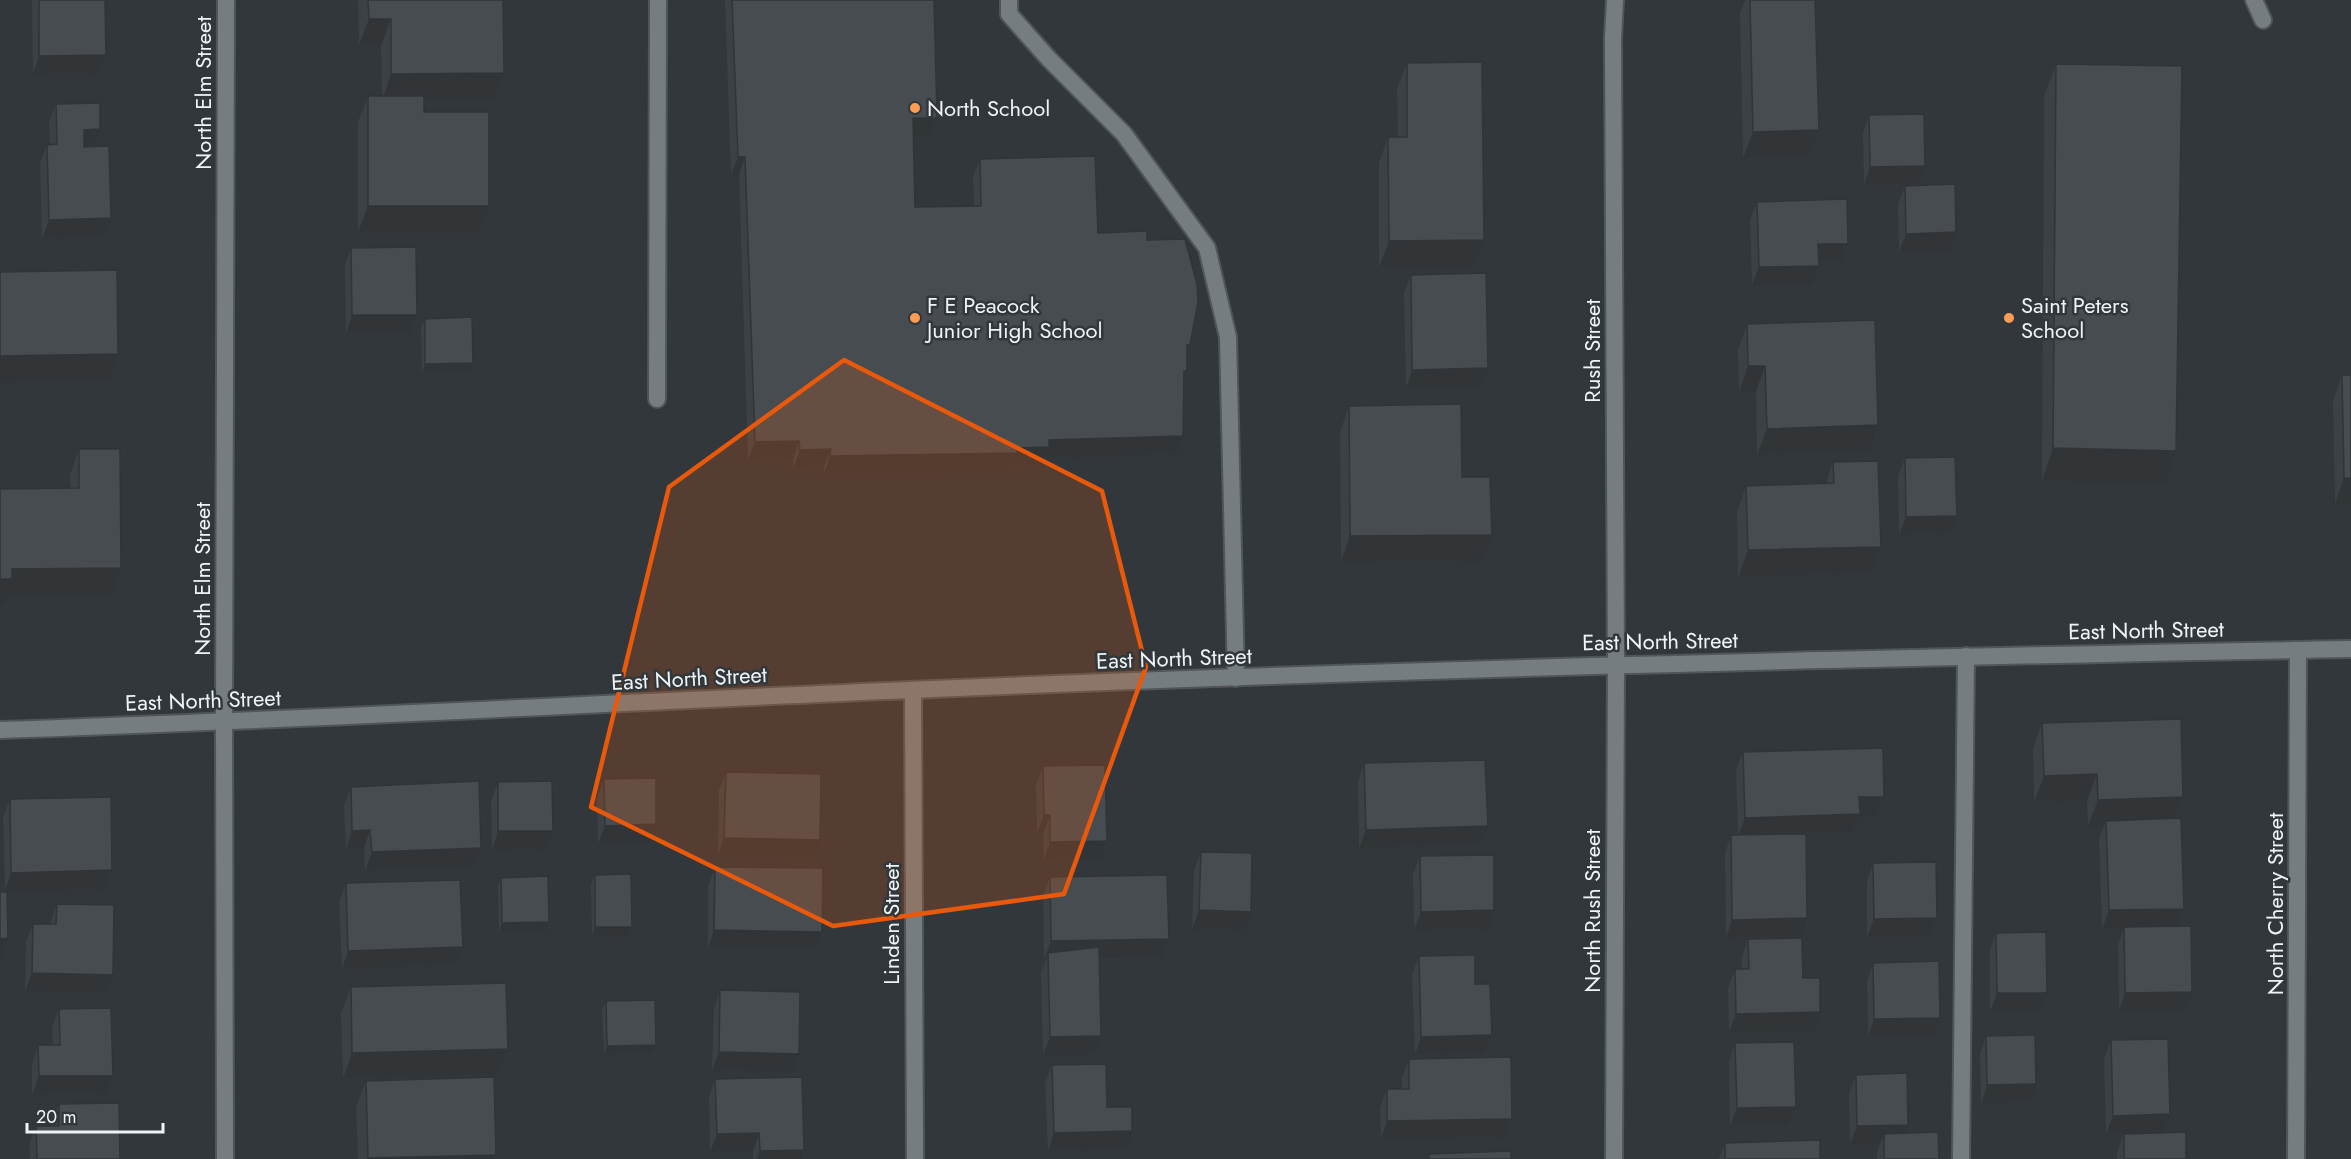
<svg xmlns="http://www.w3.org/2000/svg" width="2351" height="1159" viewBox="0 0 2351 1159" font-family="Jost,sans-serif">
	<rect width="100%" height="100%" fill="#31373b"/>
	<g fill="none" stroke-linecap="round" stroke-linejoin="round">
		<g stroke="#515559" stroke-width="20">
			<g id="service">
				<path d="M1009 0V14L1049 59 1124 134 1207 248 1228 337 1236 678"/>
				<path d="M2254 0 2263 20"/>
				<path d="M1613 38 1615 0"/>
				<path d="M657 399 658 0"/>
				<path d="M1961 1159 1966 656"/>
			</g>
		</g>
		<g stroke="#515559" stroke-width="20">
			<g id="minor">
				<path d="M1613 38 1616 664 1614 1159"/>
				<path d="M913 690 915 1159"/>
				<path d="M0 730C303 720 606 703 909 690 1390 669 1870 658 2351 649"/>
				<path d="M225 1159 224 723 226 0"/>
				<path d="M2296 1159 2298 650"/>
			</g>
		</g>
		<use href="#service" stroke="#767d81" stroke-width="16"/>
		<use href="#minor" stroke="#767d81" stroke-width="16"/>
	</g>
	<g fill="#3c4145">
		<path d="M32 0H105L99 73 33 74Z"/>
		<path d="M358 0H503L504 73 494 99H424V112L479 232H358V122L368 96H382L381 45H359Z"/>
		<path d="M725 0H934L937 118 930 137H913L915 207 974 206 973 177 980 159 1098 233 1147 240 1187 355 1176 454 1045 458 1042 466H1012L1010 472 824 474V467L793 469V459L748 460 739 175H731Z"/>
		<path d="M1745 0H1815L1819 130 1809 156 1743 158 1740 13Z"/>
		<path d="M1407 63 1484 240 1474 266 1379 267V163L1388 137H1398L1397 89Z"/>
		<path d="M2056 64 2176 451 2164 484 2042 481 2044 97Z"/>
		<path d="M56 104 94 147 105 236 42 239 40 163 47 145H50L49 122Z"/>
		<path d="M1869 115 1925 166 1918 184 1864 185 1863 133Z"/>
		<path d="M1905 186 1949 251 1899 252 1898 204Z"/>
		<path d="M1757 202 1848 244 1842 262 1818 263 1819 266 1812 284 1752 285 1750 220Z"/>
		<path d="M351 248 417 315 410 333 346 334 345 266Z"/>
		<path d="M1411 275 1481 386 1406 388 1404 293Z"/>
		<path d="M425 319 470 372 422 374 421 328Z"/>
		<path d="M1747 324 1878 425 1869 451 1757 455 1756 392H1739L1738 350Z"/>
		<path d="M2342 375 2351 504H2335L2333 401Z"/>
		<path d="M1349 406 1462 477 1482 561 1341 562 1340 432Z"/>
		<path d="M79 449 121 568 112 594 7 595 3 605H0L70 488V475Z"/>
		<path d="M1905 458 1957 516 1950 534 1899 535 1898 476Z"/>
		<path d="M1833 462 1871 573 1738 577 1737 512 1746 486 1826 484Z"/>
		<path d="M2042 723 2183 797 2176 819 2178 926 2186 1010 2119 1011 2118 945 2124 928 2102 929 2099 839 2104 826H2088L2087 800 2034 802 2033 749Z"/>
		<path d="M1743 752 1884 797 1877 816H1859L1853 832 1806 834 1801 936 1726 938 1725 853 1731 835H1738L1736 770Z"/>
		<path d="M1364 763 1481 844 1359 848 1358 782Z"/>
		<path d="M1043 766 1100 859 1044 860 1043 833H1037L1036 784Z"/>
		<path d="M726 772 813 859 718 856 719 790Z"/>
		<path d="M604 779 656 824 650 843 598 844 597 798Z"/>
		<path d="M498 782 546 849 492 850 491 801Z"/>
		<path d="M351 787 481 848 475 866 365 871 364 848 346 849 344 805Z"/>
		<path d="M10 799 105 889 5 891 3 817Z"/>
		<path d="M1201 852 1244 930 1192 929 1194 870Z"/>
		<path d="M1420 856 1488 929 1414 930 1413 874Z"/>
		<path d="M1873 863 1937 918 1930 936 1867 937V881Z"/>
		<path d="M715 867 816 950 708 948V886Z"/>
		<path d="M595 875 628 936H592L591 884Z"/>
		<path d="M1050 877 1169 939 1162 957 1100 959 1101 1036 1094 1055H1043L1041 972 1046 960H1044L1043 896Z"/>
		<path d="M501 878 546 931 499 933 498 887Z"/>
		<path d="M346 883 456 965 342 969 339 902Z"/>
		<path d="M57 904 113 975 106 993 25 991 26 942 33 924H50Z"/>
		<path d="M1996 933 2047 993 2040 1011 1990 1012V951Z"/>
		<path d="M1748 939 1803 978 1820 1012 1814 1031 1729 1032 1728 988 1735 969H1742V957Z"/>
		<path d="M1419 956 1475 984 1492 1035 1485 1053 1415 1055 1412 975Z"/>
		<path d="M1873 963 1940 1018 1934 1037H1868L1867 981Z"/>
		<path d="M351 987 508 1049 498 1075 343 1079 341 1013Z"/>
		<path d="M720 990 792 1072 712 1070 714 1009Z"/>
		<path d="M606 1001 653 1054 604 1055 602 1010Z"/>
		<path d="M59 1009 106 1094 32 1095V1064L38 1045H53L52 1027Z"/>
		<path d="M1986 1036 2029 1102 1981 1104 1980 1054Z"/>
		<path d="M2111 1040 2170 1114 2164 1132 2106 1134 2104 1059Z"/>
		<path d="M1735 1043 1796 1107 1789 1125 1730 1126 1729 1062Z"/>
		<path d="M1409 1059 1512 1119 1506 1137 1381 1139 1380 1108 1387 1089H1402V1077Z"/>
		<path d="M1052 1065 1107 1107 1126 1149 1048 1151 1045 1083Z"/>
		<path d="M1856 1075 1908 1125 1905 1133 1939 1159H1877V1152L1880 1144H1850L1849 1093Z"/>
		<path d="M715 1079 804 1150 801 1159H753V1151L710 1152 709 1097Z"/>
		<path d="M366 1081 495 1159H358L356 1107Z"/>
		<path d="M59 1104 120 1159H30L29 1144 36 1126H52V1122Z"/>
		<path d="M2124 1134 2186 1159H2117V1152Z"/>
		<path d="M1725 1143 1820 1159H1719Z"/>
	</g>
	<g fill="#313538">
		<path d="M369 19H391L381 45H359Z"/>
		<path d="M106 55 99 73 33 74 39 56Z"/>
		<path d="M504 73 494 99 382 100 391 74Z"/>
		<path d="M913 118H937L930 137H906Z"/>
		<path d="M100 129 94 147 77 148 84 130Z"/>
		<path d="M1819 130 1809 156 1743 158 1753 132Z"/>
		<path d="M738 157H745L739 175H731Z"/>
		<path d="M1925 166 1918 184 1864 185 1870 167Z"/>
		<path d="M368 206H489L479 232H358Z"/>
		<path d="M111 218 105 236 42 239 49 220Z"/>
		<path d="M1956 232 1949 251 1899 252 1906 234Z"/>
		<path d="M1484 240 1474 266 1379 267 1389 241Z"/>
		<path d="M1818 244H1848L1842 262 1811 263Z"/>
		<path d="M1819 266 1812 284 1752 285 1759 267Z"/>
		<path d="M352 315H417L410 333 346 334Z"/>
		<path d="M1187 345H1190L1184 363Z"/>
		<path d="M118 354 109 380 0 382V356Z"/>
		<path d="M473 363 470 372 422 374 425 364Z"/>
		<path d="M1748 366H1765L1756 392H1739Z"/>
		<path d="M1488 368 1481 386 1406 388 1412 370Z"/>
		<path d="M1878 425 1869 451 1757 455 1767 429Z"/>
		<path d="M1183 436 1176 454 1045 458 1042 466H1012L1010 472 824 474 830 456 1017 448 1049 440Z"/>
		<path d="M799 441 793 459 748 460 755 442Z"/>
		<path d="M2053 448 2176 451 2164 484 2042 481Z"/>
		<path d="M831 449 824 467 793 469 800 450Z"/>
		<path d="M2344 478H2351V504H2335Z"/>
		<path d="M1957 516 1950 534 1899 535 1906 517Z"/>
		<path d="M1492 535 1482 561 1341 562 1350 536Z"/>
		<path d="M1881 547 1871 573 1738 577 1748 550Z"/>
		<path d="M121 568 112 594 7 595 3 605H0V579L12 569Z"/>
		<path d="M2097 774 2087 800 2034 802 2044 776Z"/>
		<path d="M1859 797H1884L1877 816H1859L1853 832 1738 836 1745 818Z"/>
		<path d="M2183 797 2174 823 2106 821 2104 826H2088L2098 800Z"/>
		<path d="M1044 815H1050L1043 833H1037Z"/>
		<path d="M656 824 650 843 598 844 605 826Z"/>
		<path d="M1488 826 1481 844 1359 848 1366 830Z"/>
		<path d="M370 830 364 848 346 849 352 831Z"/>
		<path d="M498 831H553L546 849 492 850Z"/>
		<path d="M724 838 820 840 813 859 718 856Z"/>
		<path d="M1107 841 1100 859 1044 860 1050 842Z"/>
		<path d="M481 848 475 866 365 871 372 852Z"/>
		<path d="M112 870 105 889 5 891 11 873Z"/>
		<path d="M2184 909 2177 927 2102 929 2109 910Z"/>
		<path d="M1199 910 1251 912 1244 930 1192 929Z"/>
		<path d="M1494 910 1488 929 1414 930 1421 912Z"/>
		<path d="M1807 918 1801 936 1726 938 1732 920Z"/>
		<path d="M1937 918 1930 936 1867 937 1874 919Z"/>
		<path d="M549 922 546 931 499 933 502 923Z"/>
		<path d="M595 927H632L628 936H592Z"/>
		<path d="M714 930 822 932 816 950 708 948Z"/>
		<path d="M8 938 2 957H0V939Z"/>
		<path d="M1169 939 1162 957 1048 960V953L1046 960H1044L1051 941Z"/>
		<path d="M463 947 456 965 342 969 348 951Z"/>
		<path d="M32 973 113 975 106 993 25 991Z"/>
		<path d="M2192 992 2186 1010 2119 1011 2125 993Z"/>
		<path d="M1997 993H2047L2040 1011 1990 1012Z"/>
		<path d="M1820 1012 1814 1031 1729 1032 1736 1014Z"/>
		<path d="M1940 1018 1934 1037H1868L1874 1019Z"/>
		<path d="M1492 1035 1485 1053 1415 1055 1421 1037Z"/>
		<path d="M1101 1036 1094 1055H1043L1050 1037Z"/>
		<path d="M656 1045 653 1054 604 1055 607 1046Z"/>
		<path d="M508 1049 498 1075 343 1079 352 1053Z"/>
		<path d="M719 1052 799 1054 792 1072 712 1070Z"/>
		<path d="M39 1076H113L106 1094 32 1095Z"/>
		<path d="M2036 1084 2029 1102 1981 1104 1987 1085Z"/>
		<path d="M1796 1107 1789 1125 1730 1126 1737 1108Z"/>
		<path d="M2170 1114 2164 1132 2106 1134 2113 1116Z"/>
		<path d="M1512 1119 1506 1137 1381 1139 1387 1121Z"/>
		<path d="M1908 1125 1901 1143 1884 1134 1880 1144H1850L1857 1126Z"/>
		<path d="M1132 1131 1126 1149 1048 1151 1054 1133Z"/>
		<path d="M759 1133 753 1151 710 1152 717 1134Z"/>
		<path d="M804 1150 801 1159H757L760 1151Z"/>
		<path d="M496 1155 495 1159H367L368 1158Z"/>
	</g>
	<g fill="#464c50" stroke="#313538" stroke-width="1.5">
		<path d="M39 0H105L106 55 39 56Z"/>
		<path d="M368 0H503L504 73 391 74V19H369Z"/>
		<path d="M732 0H934L937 118H913L915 207 981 206 980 159 1095 156 1098 233 1147 231V240L1185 239 1197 284 1198 302 1190 345H1187V371H1184L1183 436 1049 440V447L1017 448V453L830 456 831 449 800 450 799 441 755 442 745 157H738Z"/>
		<path d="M1750 0H1815L1819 130 1753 132Z"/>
		<path d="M1482 62 1484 240 1389 241 1388 137H1407V63Z"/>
		<path d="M2056 64 2182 66 2176 451 2053 448Z"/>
		<path d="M368 96H424V112H489V206H368Z"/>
		<path d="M100 103V129L84 130V147L109 146 111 218 49 220 47 145 57 144 56 104Z"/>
		<path d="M1924 114 1925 166 1870 167 1869 115Z"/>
		<path d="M1955 184 1956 232 1906 234 1905 186Z"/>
		<path d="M1847 199 1848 244H1818L1819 266 1759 267 1757 202Z"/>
		<path d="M416 247 417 315H352L351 248Z"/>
		<path d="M117 270 118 354 0 356V272Z"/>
		<path d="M1486 273 1488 368 1412 370 1411 275Z"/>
		<path d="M472 317 473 363 425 364V319Z"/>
		<path d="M1875 320 1878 425 1767 429 1765 366H1748L1747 324Z"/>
		<path d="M2342 375H2351V478H2344Z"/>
		<path d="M1461 404 1462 477H1490L1492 535 1350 536 1349 406Z"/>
		<path d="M79 449H120L121 568 12 569V579H0V489L79 488Z"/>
		<path d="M1955 457 1957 516 1906 517 1905 458Z"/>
		<path d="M1878 461 1881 547 1748 550 1746 486 1834 483 1833 462Z"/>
		<path d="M2181 719 2183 797 2098 800 2097 774 2044 776 2042 723Z"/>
		<path d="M1883 748 1884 797H1859L1860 814 1745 818 1743 752Z"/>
		<path d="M1485 760 1488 826 1366 830 1364 763Z"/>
		<path d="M1105 765 1107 841 1050 842V815H1044L1043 766Z"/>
		<path d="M726 772 821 774 820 840 724 838Z"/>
		<path d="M656 778V824L605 826 604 779Z"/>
		<path d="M479 781 481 848 372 852 370 830 352 831 351 787Z"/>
		<path d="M552 781 553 831H498V782Z"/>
		<path d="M111 797 112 870 11 873 10 799Z"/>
		<path d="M2181 818 2184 909 2109 910 2106 821Z"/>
		<path d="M1806 834 1807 918 1732 920 1731 835Z"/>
		<path d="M1201 852 1252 853 1251 912 1199 910Z"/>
		<path d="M1494 855V910L1421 912 1420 856Z"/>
		<path d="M1936 862 1937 918 1874 919 1873 863Z"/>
		<path d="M715 867 823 868 822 932 714 930Z"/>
		<path d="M631 874 632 927H595V875Z"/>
		<path d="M1167 875 1169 939 1051 941 1050 877Z"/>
		<path d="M548 876 549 922 502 923 501 878Z"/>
		<path d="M460 880 463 947 348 951 346 883Z"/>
		<path d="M0 892H7L8 938 0 939Z"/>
		<path d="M57 904 114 905 113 975 32 973 33 924H56Z"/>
		<path d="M2191 926 2192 992 2125 993 2124 927Z"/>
		<path d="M2046 932 2047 993H1997L1996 933Z"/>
		<path d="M1802 938 1803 978H1820V1012L1736 1014 1735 969H1749L1748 939Z"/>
		<path d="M1099 947 1101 1036 1050 1037 1048 953Z"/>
		<path d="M1475 955V984H1490L1492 1035 1421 1037 1419 956Z"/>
		<path d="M1939 961 1940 1018 1874 1019 1873 963Z"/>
		<path d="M506 983 508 1049 352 1053 351 987Z"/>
		<path d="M720 990 800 992 799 1054 719 1052Z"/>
		<path d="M655 1000 656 1045 607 1046 606 1001Z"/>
		<path d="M111 1008 113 1076H39L38 1045H60L59 1009Z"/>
		<path d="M2035 1035 2036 1084 1987 1085 1986 1036Z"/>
		<path d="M2168 1039 2170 1114 2113 1116 2111 1040Z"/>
		<path d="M1794 1042 1796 1107 1737 1108 1735 1043Z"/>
		<path d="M1511 1057 1512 1119 1387 1121V1089H1409V1059Z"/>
		<path d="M1106 1064 1107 1107H1132V1131L1054 1133 1052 1065Z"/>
		<path d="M1907 1073 1908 1125 1857 1126 1856 1075Z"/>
		<path d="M494 1077 496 1155 368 1158 366 1081Z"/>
		<path d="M802 1077 804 1150 760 1151 759 1133 717 1134 715 1079Z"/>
		<path d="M119 1103 120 1159H37L36 1126H59V1104Z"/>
		<path d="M1938 1132 1939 1159H1884V1134Z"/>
		<path d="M2186 1132V1159H2124V1134Z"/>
		<path d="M1820 1140V1159H1725V1143Z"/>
		<path d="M1511 1151V1159H1429V1154Z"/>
	</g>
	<path fill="#e8590c" fill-opacity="0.2" stroke="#e8590c" stroke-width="4.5" stroke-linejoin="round" d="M844 360 1102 491 1146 667 1064 894 833 926 591 807 669 487Z"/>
	<g fill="#fd9d54" stroke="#31373b" stroke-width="2">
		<circle cx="915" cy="108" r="6"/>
		<circle cx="915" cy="318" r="6"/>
		<circle cx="2009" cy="318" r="6"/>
	</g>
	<g text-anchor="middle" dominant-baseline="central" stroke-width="5" stroke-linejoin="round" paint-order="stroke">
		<g font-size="22" fill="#eff3f6" stroke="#31373b">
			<text transform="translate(203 93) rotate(-90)">North Elm Street</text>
			<text transform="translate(1592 351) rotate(-90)">Rush Street</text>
			<text transform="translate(202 579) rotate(-90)">North Elm Street</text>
			<text transform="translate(2146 630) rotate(-1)">East North Street</text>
			<text transform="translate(1660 641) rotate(-1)">East North Street</text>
			<text transform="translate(1174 658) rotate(-2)">East North Street</text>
			<text transform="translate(689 678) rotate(-3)">East North Street</text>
			<text transform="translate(203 700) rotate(-2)">East North Street</text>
			<text transform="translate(2275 904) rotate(-90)">North Cherry Street</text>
			<text transform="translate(1592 911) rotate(-90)">North Rush Street</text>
			<text transform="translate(891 924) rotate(-90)">Linden Street</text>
		</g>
		<g font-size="22" fill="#eff3f6" stroke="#31373b" text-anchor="start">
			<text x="927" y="108">North School</text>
			<text x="927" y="305">F E Peacock<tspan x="927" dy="25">Junior High School</tspan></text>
			<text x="2021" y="305">Saint Peters<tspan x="2021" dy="25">School</tspan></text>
		</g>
	</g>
	<path d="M27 1123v9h136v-9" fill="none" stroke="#eff3f6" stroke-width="3"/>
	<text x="36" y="1123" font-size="18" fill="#eff3f6" stroke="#31373b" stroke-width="4.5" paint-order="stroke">20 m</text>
</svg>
